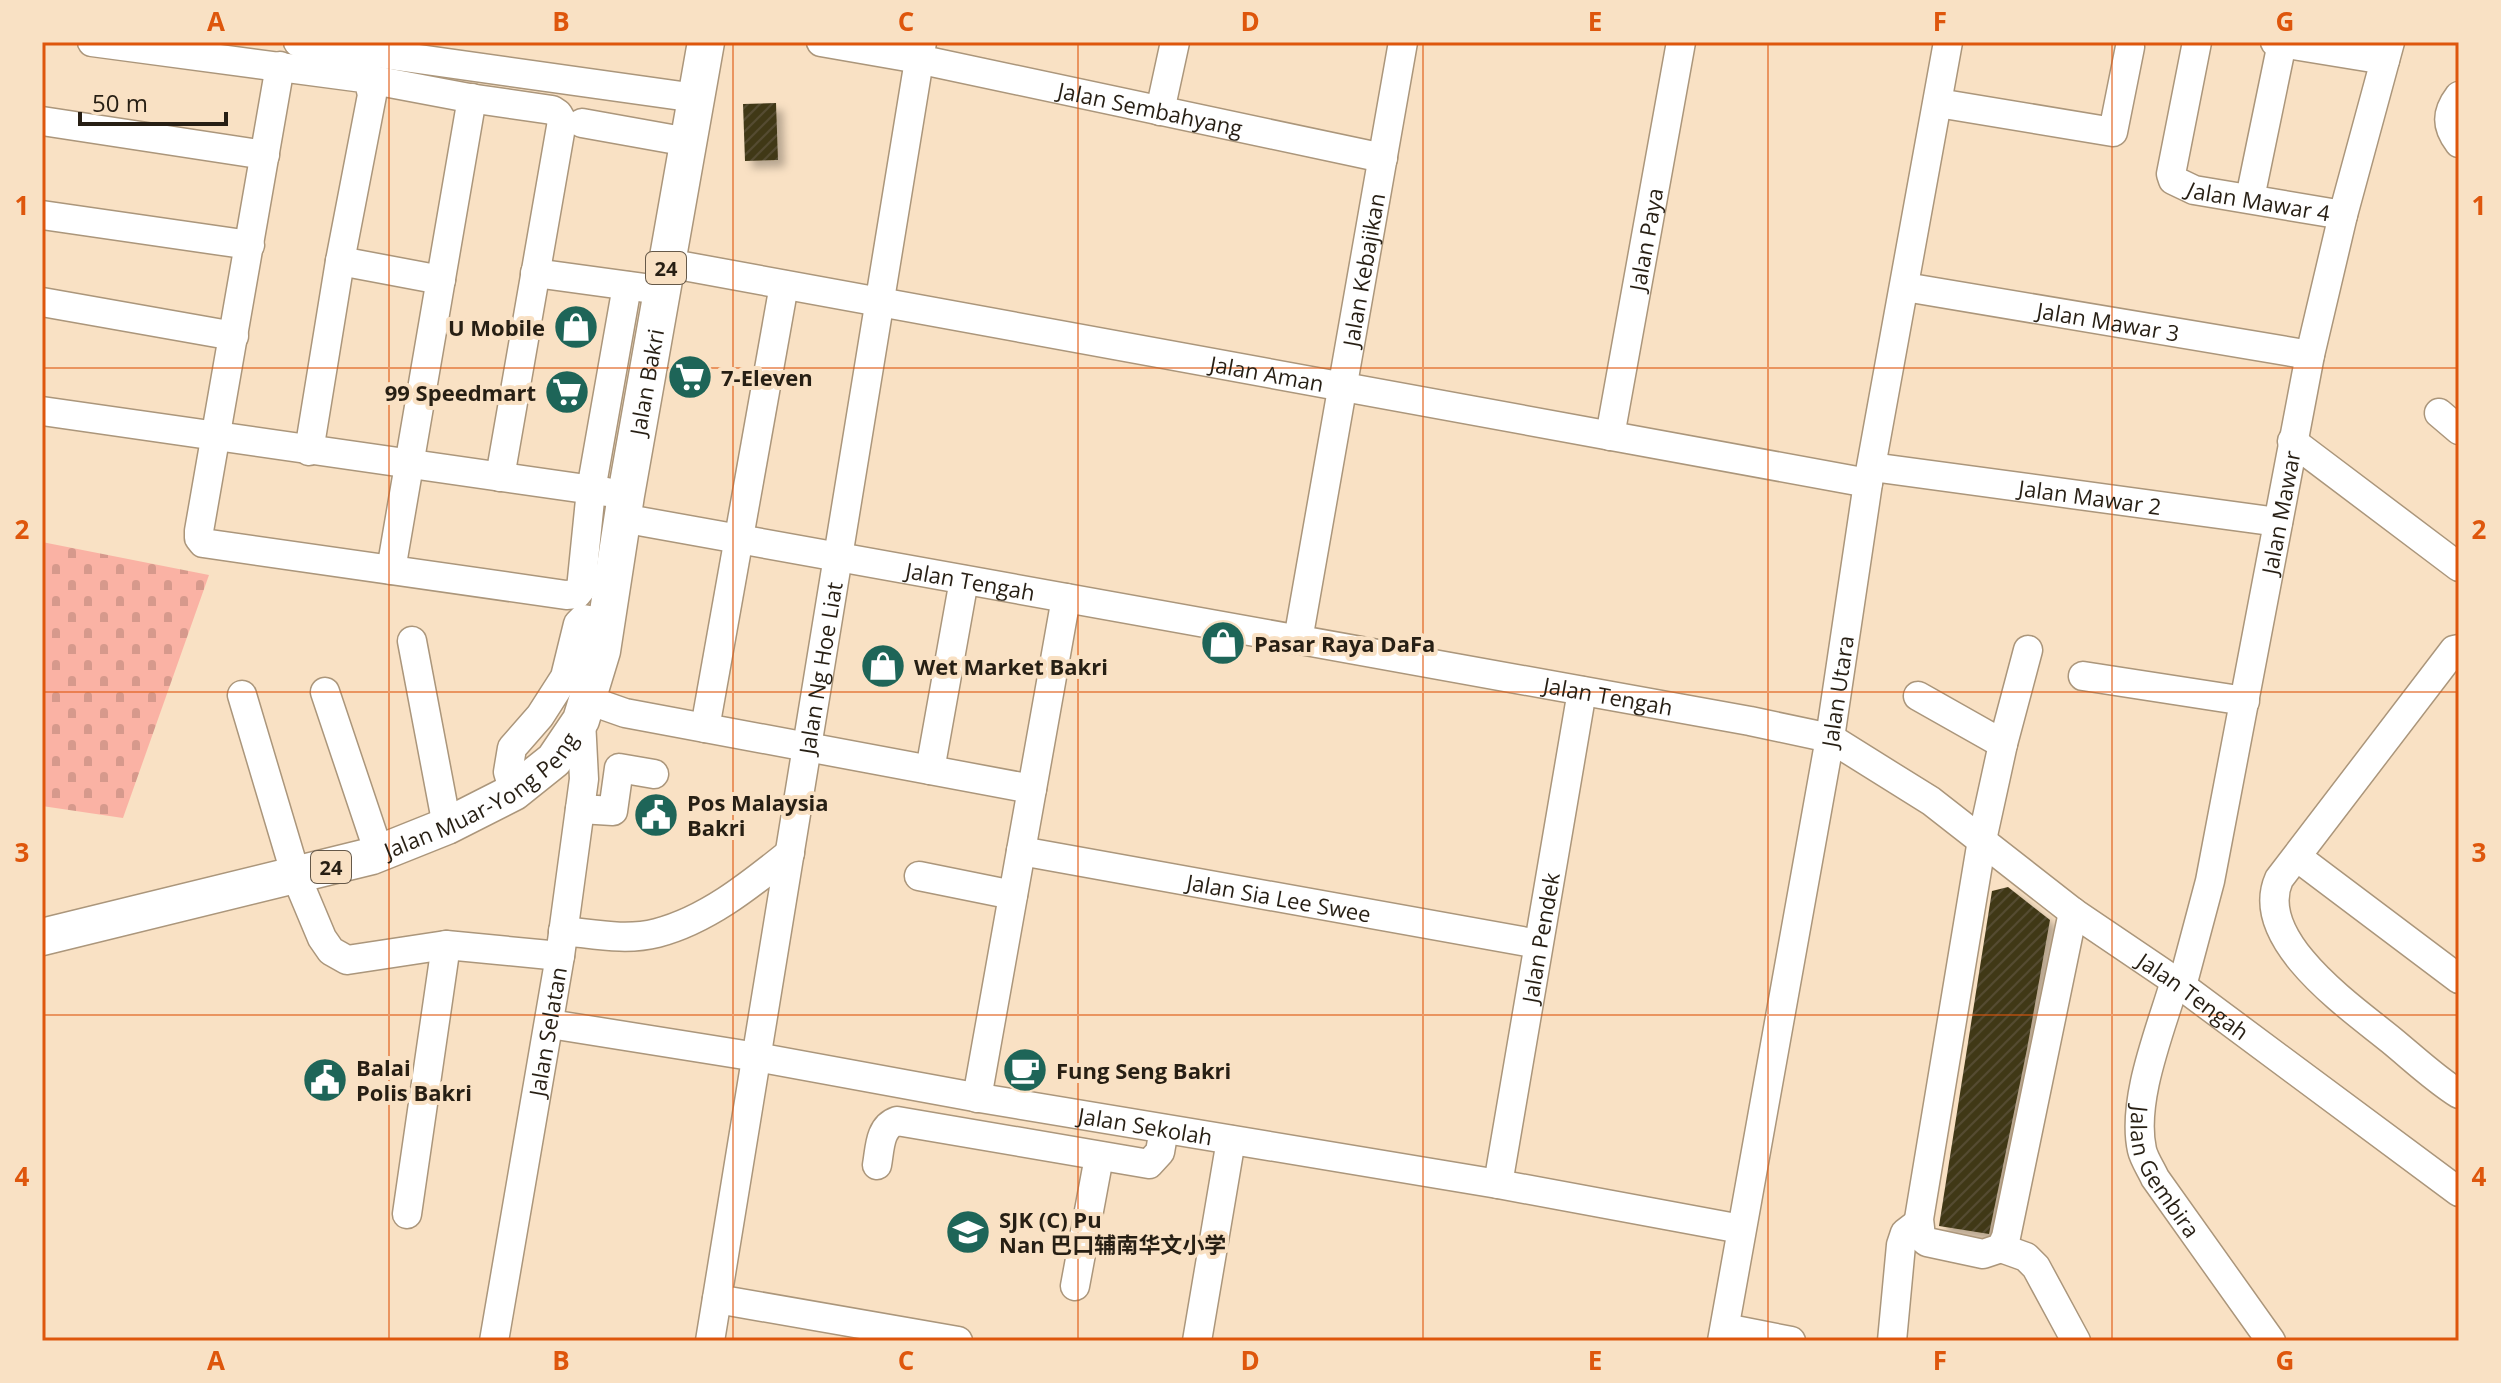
<svg xmlns="http://www.w3.org/2000/svg" width="2501" height="1383" viewBox="0 0 2501 1383" font-family="'Open Sans','Noto Sans SC',sans-serif">
	<defs>
		<pattern id="cemetery-stones" width="16" height="16" patternUnits="userSpaceOnUse" patternTransform="scale(2)"><rect width="16" height="16" fill="#fab2a4"/><path d="M2 7V4a2 2 0 0 1 4 0v3zM10 15v-3a2 2 0 0 1 4 0v3z" fill="#d6998c"/></pattern>
		<pattern id="building-hatch" width="6" height="6" patternUnits="userSpaceOnUse" patternTransform="scale(2)"><rect width="6" height="6" fill="#413818"/><path d="M-1 1l2-2M0 6l6-6M5 7l2-2" fill="none" stroke="#544c30"/></pattern>
		<filter id="shadow"><feDropShadow dx="7" dy="7" stdDeviation="4" flood-color="#0004"/></filter>
	</defs>
	<rect width="100%" height="100%" fill="#f9e1c4"/>
	<path fill="url(#cemetery-stones)" d="M42 542 209 575 123 818 42 806Z"/>
	<g fill="url(#building-hatch)" filter="url(#shadow)">
		<path d="M776 103 778 160 745 161 743 104Z"/>
		<path d="M2008 887 2050 920 2027 1049 1989 1234 1939 1226 1992 891Z"/>
	</g>
	<g fill="none" stroke-linecap="round" stroke-linejoin="round">
		<g stroke="#ab967b" stroke-width="31">
			<g id="minor">
				<path d="M92 42 363 78 369 82 372 95 340 261 309 451"/>
				<path d="M298 42 696 98"/>
				<path id="s1" d="M821 42 913 58 1383 158"/>
				<path id="s2" d="M2197 42 2171 174 2173 180 2194 190 2343 215"/>
				<path d="M2275 42 2385 60"/>
				<path d="M280 66 199 531V538L203 543 566 595 577 594 581 589 591 490 627 286"/>
				<path d="M363 78 469 98 552 110 558 114 562 121 500 477"/>
				<path d="M2459 96C2446 113 2446 126 2459 143"/>
				<path d="M1938 103 2113 132 2130 47"/>
				<path d="M1160 111 1175 42"/>
				<path d="M42 121 265 155"/>
				<path d="M582 123 688 142"/>
				<path d="M2250 198 2282 43"/>
				<path d="M42 215 250 245"/>
				<path d="M340 261 441 280"/>
				<path id="s3" d="M667 263 1868 483"/>
				<path d="M535 273 645 288"/>
				<path id="s4" d="M1905 287 2310 355"/>
				<path d="M42 302 234 336"/>
				<path d="M42 411 607 492"/>
				<path d="M2439 413 2459 430"/>
				<path id="s5" d="M1610 436 1681 42"/>
				<path d="M2292 441 2459 567"/>
				<path id="s6" d="M1872 467 2278 522"/>
				<path id="s7" d="M622 518 1750 721 1830 738 1931 801 2073 912 2175 981 2459 1192"/>
				<path d="M391 570 472 98"/>
				<path id="s8" d="M1298 640 1403 42"/>
				<path d="M412 641 447 826"/>
				<path d="M2459 649 2454 650 2279 879C2252 940 2352 1008 2391 1040 2413 1058 2435 1079 2459 1094"/>
				<path d="M2028 650 2003 744 1982 840 1919 1219 1921 1237 1927 1242 1983 1254 2001 1248 2006 1237 2073 912"/>
				<path d="M2083 676 2245 701"/>
				<path d="M325 692 379 853"/>
				<path d="M242 695 296 876 322 938 331 951 347 960 446 945 560 956"/>
				<path d="M1918 696 2003 744"/>
				<path d="M588 700 625 713 1032 789"/>
				<path d="M705 728 784 285"/>
				<path d="M930 770 964 580"/>
				<path d="M514 792 508 772 512 748 540 716 565 677 578 624 583 619 607 623"/>
				<path d="M580 809 613 811 619 768 654 774"/>
				<path id="s9" d="M1021 851 1538 944"/>
				<path d="M2297 857 2459 979"/>
				<path d="M919 876 1013 895"/>
				<path d="M563 931C594 934 626 941 657 933 707 920 750 885 790 853"/>
				<path id="s10" d="M2175 981C2161 1029 2131 1100 2142 1150 2144 1159 2151 1169 2155 1178L2271 1341"/>
				<path id="s11" d="M2182 986 2210 881 2310 355 2343 215 2390 42"/>
				<path id="s12" d="M550 1024 757 1057 980 1098 1498 1184 1741 1229"/>
				<path d="M977 1098 1066 598"/>
				<path d="M877 1165C880 1149 879 1127 897 1121L1149 1164 1160 1152 1164 1129"/>
				<path id="s13" d="M1498 1184 1582 691"/>
				<path d="M407 1214 446 945"/>
				<path d="M2001 1248 2026 1257 2036 1267 2076 1341"/>
				<path d="M1075 1286 1099 1157"/>
				<path d="M717 1299 958 1341"/>
				<path d="M1725 1328 1791 1341"/>
				<path id="s14" d="M494 1341 560 956 584 779 581 720"/>
				<path id="s15" d="M710 1341 922 42"/>
				<path d="M1197 1341 1231 1140"/>
				<path id="s16" d="M1722 1341 1830 738 1868 483 1948 42"/>
				<path d="M1892 1341 1901 1245 1905 1233 1918 1223"/>
			</g>
		</g>
		<g stroke="#ab967b" stroke-width="39">
			<g id="major">
				<path id="s17" d="M42 937 372 856 447 826 514 792 554 760 581 720 602 651 626 495 706 42"/>
			</g>
		</g>
		<use href="#minor" stroke="#fff" stroke-width="28"/>
		<use href="#major" stroke="#fff" stroke-width="36"/>
	</g>
	<path fill="none" stroke="#de560c" stroke-width="2" stroke-opacity="0.55" d="M389 42V1341M733 42V1341M1078 42V1341M1423 42V1341M1768 42V1341M2112 42V1341M42 368H2459M42 692H2459M42 1015H2459"/>
	<defs>
		<g id="shop-disc" transform="scale(2.3)"><circle r="9.5" fill="#1e6558" stroke="#f9e1c4"/><path d="M-5-2.5h2.3a2.7 3.5 0 0 1 5.4 0H5L5.5 6h-11ZM-1.5-2.5h3a1.5 2.3 0 0 0-3 0Z" fill="#fff"/></g>
		<g id="supermarket-disc" transform="scale(2.3)"><circle r="9.5" fill="#1e6558" stroke="#f9e1c4"/><path d="M-6-5.5h2.5l.6 2H6L4.5 2H-2.5L-4.4-4H-6ZM-1.5 3.2a1.3 1.3 0 1 0 .1 0ZM3 3.2a1.3 1.3 0 1 0 .1 0Z" fill="#fff"/></g>
		<g id="civic-disc" transform="scale(2.3)"><circle r="9.5" fill="#1e6558" stroke="#f9e1c4"/><path d="M-.6-6.5H3V-4.5H.6V-3L4-1V1h2V6H-6V1h2V-1L-.6-3ZM-1.2 2.5V6h2.4V2.5Z" fill="#fff"/></g>
		<g id="cafe-disc" transform="scale(2.3)"><circle r="9.5" fill="#1e6558" stroke="#f9e1c4"/><path d="M-5.5-4.5H6V0H3Q3 3.5 0 3.5H-2.5Q-5.5 3.5-5.5 0ZM3-3.2v2h1.7v-2ZM-6 4.5H4V6H-6Z" fill="#fff"/></g>
		<g id="school-disc" transform="scale(2.3)"><circle r="9.5" fill="#1e6558" stroke="#f9e1c4"/><path d="M0-5L7-2L0 1L-7-2ZM-4 1L0 2.5L4 1V4Q0 6-4 4Z" fill="#fff"/></g>
	</defs>
	<g fill-rule="evenodd">
		<use href="#shop-disc" x="576" y="327"/>
		<use href="#supermarket-disc" x="690" y="377"/>
		<use href="#supermarket-disc" x="567" y="392"/>
		<use href="#shop-disc" x="1223" y="643"/>
		<use href="#shop-disc" x="883" y="666"/>
		<use href="#civic-disc" x="656" y="815"/>
		<use href="#cafe-disc" x="1025" y="1070"/>
		<use href="#civic-disc" x="325" y="1080"/>
		<use href="#school-disc" x="968" y="1232"/>
	</g>
	<g text-anchor="middle" dominant-baseline="central" stroke-width="8" stroke-linejoin="round" paint-order="stroke">
		<g fill="#f9e1c4" stroke="#665949" stroke-width="2">
			<rect x="646" y="252" width="40" height="32" rx="6"/>
			<rect x="311" y="851" width="40" height="32" rx="6"/>
		</g>
		<g font-size="20" font-weight="bold" fill="#271f14">
			<text x="666" y="268">24</text>
			<text x="331" y="867">24</text>
		</g>
		<g font-size="22" fill="#271f14" stroke="#f9e1c4">
			<text stroke="none"><textPath href="#s1" startOffset="336">Jalan Sembahyang</textPath></text>
			<text stroke="none"><textPath href="#s2" startOffset="230">Jalan Mawar 4</textPath></text>
			<text stroke="none"><textPath href="#s5" startOffset="200">Jalan Paya</textPath></text>
			<text stroke="none"><textPath href="#s8" startOffset="376">Jalan Kebajikan</textPath></text>
			<text stroke="none"><textPath href="#s4" startOffset="206">Jalan Mawar 3</textPath></text>
			<text stroke="none"><textPath href="#s3" startOffset="610">Jalan Aman</textPath></text>
			<text stroke="none"><textPath href="#s17" startOffset="940">Jalan Bakri</textPath></text>
			<text stroke="none"><textPath href="#s6" startOffset="220">Jalan Mawar 2</textPath></text>
			<text stroke="none"><textPath href="#s11" startOffset="484">Jalan Mawar</textPath></text>
			<text stroke="none"><textPath href="#s7" startOffset="354">Jalan Tengah</textPath></text>
			<text stroke="none"><textPath href="#s15" startOffset="682">Jalan Ng Hoe Liat</textPath></text>
			<text stroke="none"><textPath href="#s16" startOffset="660">Jalan Utara</textPath></text>
			<text stroke="none"><textPath href="#s7" startOffset="1002">Jalan Tengah</textPath></text>
			<text stroke="none"><textPath href="#s17" startOffset="466">Jalan Muar-Yong Peng</textPath></text>
			<text stroke="none"><textPath href="#s9" startOffset="262">Jalan Sia Lee Swee</textPath></text>
			<text stroke="none"><textPath href="#s13" startOffset="250">Jalan Pendek</textPath></text>
			<text stroke="none"><textPath href="#s7" startOffset="1674">Jalan Tengah</textPath></text>
			<text stroke="none"><textPath href="#s14" startOffset="314">Jalan Selatan</textPath></text>
			<text stroke="none"><textPath href="#s12" startOffset="604">Jalan Sekolah</textPath></text>
			<text stroke="none"><textPath href="#s10" startOffset="202">Jalan Gembira</textPath></text>
		</g>
		<g font-size="22" font-weight="bold" fill="#271f14" stroke="#f9e1c4" text-anchor="start">
			<text x="545" y="327" text-anchor="end">U Mobile</text>
			<text x="721" y="377">7-Eleven</text>
			<text x="536" y="392" text-anchor="end">99 Speedmart</text>
			<text x="1254" y="643">Pasar Raya DaFa</text>
			<text x="914" y="666">Wet Market Bakri</text>
			<text x="687" y="802">Pos Malaysia<tspan x="687" dy="25">Bakri</tspan></text>
			<text x="356" y="1067">Balai<tspan x="356" dy="25">Polis Bakri</tspan></text>
			<text x="1056" y="1070">Fung Seng Bakri</text>
			<text x="999" y="1219">SJK (C) Pu<tspan x="999" dy="25">Nan 巴口辅南华文小学</tspan></text>
		</g>
	</g>
	<rect width="2501" height="1383" fill="none" stroke="#f9e1c4" stroke-width="88"/>
	<path d="M80 112v12h146v-12" fill="none" stroke="#271f14" stroke-width="4"/>
	<text x="92" y="112" font-size="24" fill="#271f14" stroke="#f9e1c4" stroke-width="6" paint-order="stroke">50 m</text>
	<rect x="44" y="44" width="2413" height="1295" fill="none" stroke="#de560c" stroke-width="3"/>
	<g font-size="26" text-anchor="middle" font-weight="bold" fill="#de560c">
		<text x="216" y="31">A</text>
		<text x="561" y="31">B</text>
		<text x="906" y="31">C</text>
		<text x="1250" y="31">D</text>
		<text x="1595" y="31">E</text>
		<text x="1940" y="31">F</text>
		<text x="2285" y="31">G</text>
		<text x="22" y="215">1</text>
		<text x="2479" y="215">1</text>
		<text x="22" y="539">2</text>
		<text x="2479" y="539">2</text>
		<text x="22" y="862">3</text>
		<text x="2479" y="862">3</text>
		<text x="22" y="1186">4</text>
		<text x="2479" y="1186">4</text>
		<text x="216" y="1370">A</text>
		<text x="561" y="1370">B</text>
		<text x="906" y="1370">C</text>
		<text x="1250" y="1370">D</text>
		<text x="1595" y="1370">E</text>
		<text x="1940" y="1370">F</text>
		<text x="2285" y="1370">G</text>
	</g>
</svg>
